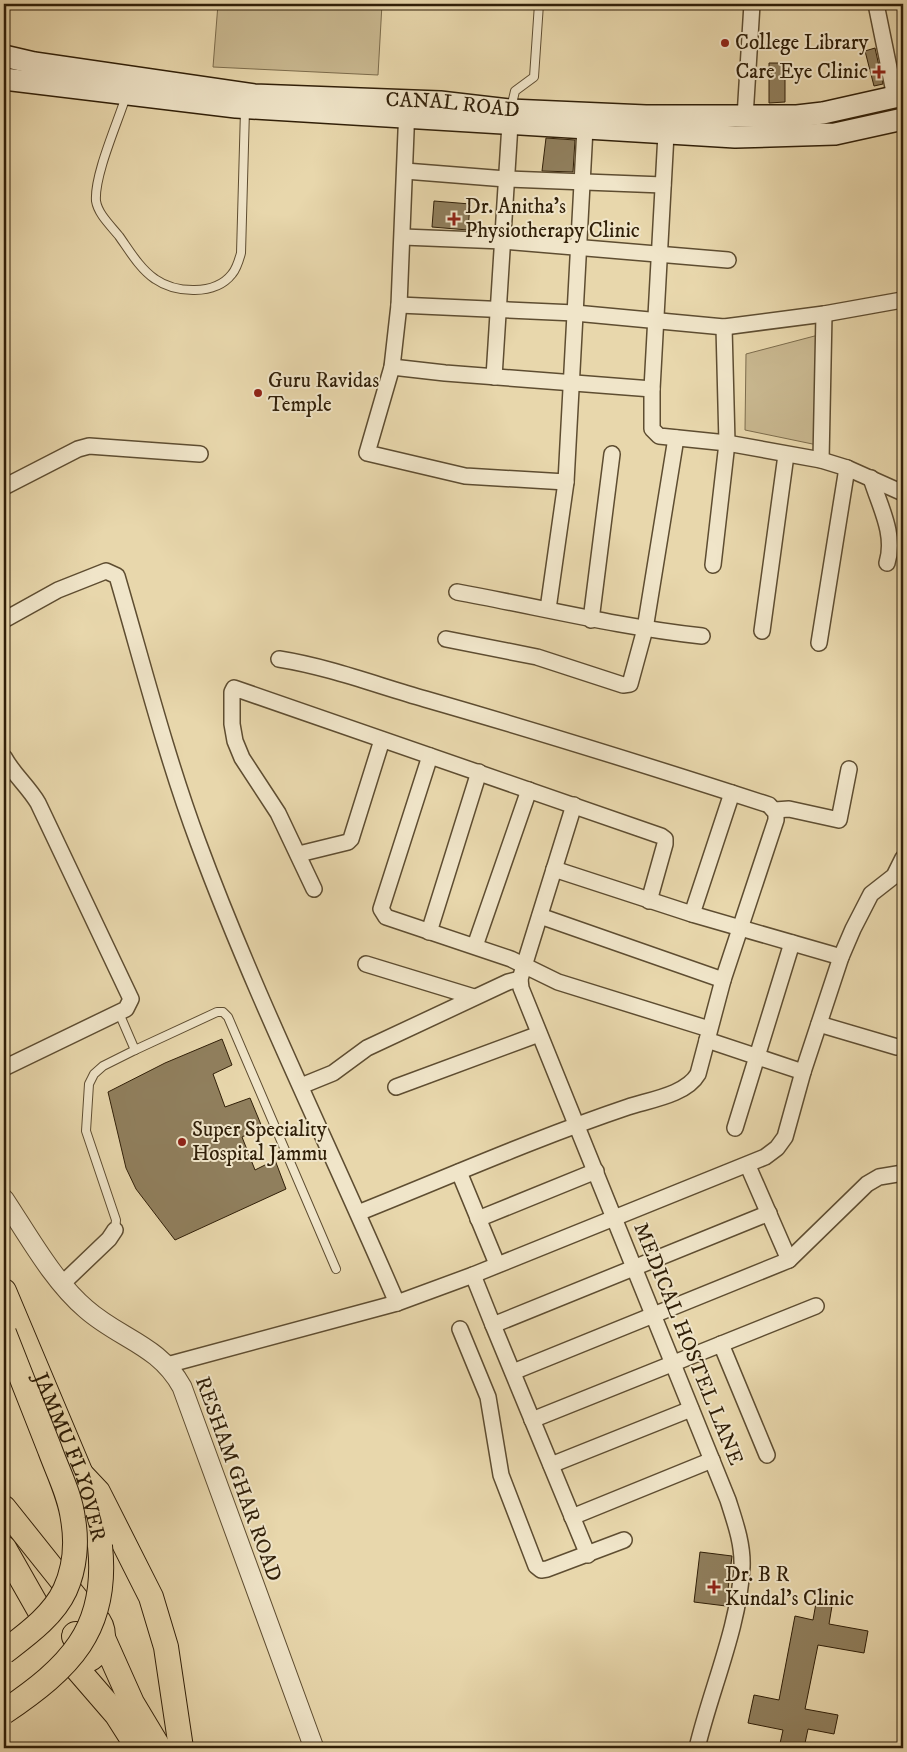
<svg xmlns="http://www.w3.org/2000/svg" width="907" height="1752" viewBox="0 0 907 1752" font-family="'IM FELL DW Pica',serif">
	<rect width="100%" height="100%" fill="#e8d7ac"/>
	<filter id="stains"><feTurbulence type="fractalNoise" baseFrequency=".004" numOctaves="4"/><feColorMatrix values="0 0 0 0 .2 0 0 0 0 .09 0 0 0 0 .02 0 0 0 .5 -.17"/></filter>
	<radialGradient id="worn" r=".72"><stop offset=".6" stop-color="#630" stop-opacity="0"/><stop offset="1" stop-color="#630" stop-opacity=".3"/></radialGradient>
	<g fill="#c9b890" stroke="#7c6c4c">
		<path d="M218 4H382L378 75 213 67Z"/>
		<path d="M826 333 827 447 745 430 746 354Z"/>
	</g>
	<g fill="#907f5d" stroke="#301f08">
		<path d="M875 48 883 84 874 86 865 51Z"/>
		<path d="M769 63H785V102L769 103Z"/>
		<path d="M546 138 575 140 573 172 542 171Z"/>
		<path d="M434 201 470 204 468 230 432 227Z"/>
		<path d="M222 1039 232 1065 213 1074 225 1107 250 1098 262 1127 242 1137 255 1170 275 1160 286 1189 175 1240 136 1189 126 1168 108 1092 165 1063Z"/>
		<path d="M700 1552 732 1556 726 1606 694 1602Z"/>
		<path d="M816 1603 832 1606 829 1624 868 1631 864 1653 818 1645 805 1709 838 1715 834 1734 808 1729 804 1748H779L783 1730 748 1723 754 1695 779 1700 795 1616 813 1620Z"/>
	</g>
	<g fill="none" stroke-linecap="round" stroke-linejoin="round">
		<g stroke="#5e4d31" stroke-width="10">
			<g id="service">
				<path d="M126 96C118 122 94 175 96 201 98 214 111 226 119 236 129 250 140 269 155 279 175 293 215 296 232 274 237 268 239 260 241 253L245 110"/>
				<path d="M511 108 515 91 534 77 539 4"/>
				<path d="M135 1050 217 1012H223L228 1017 336 1269"/>
				<path d="M115 1230 116 1220 86 1131 89 1084 94 1074 103 1066 135 1050 119 1013"/>
			</g>
		</g>
		<g stroke="#5e4d31" stroke-width="18">
			<g id="minor">
				<path d="M876 4 895 97"/>
				<path d="M407 107 399 305 392 367 367 453 465 476 566 482"/>
				<path d="M745 117 752 4"/>
				<path d="M666 134 652 389V429L659 436 727 443 821 460 847 468 903 493"/>
				<path d="M405 171 506 179 663 185"/>
				<path d="M403 237 503 241 728 260"/>
				<path d="M399 305 575 313 724 327 824 314 902 300"/>
				<path d="M392 367 445 373 652 389"/>
				<path d="M494 377 510 124"/>
				<path d="M821 460 824 314"/>
				<path d="M871 478C879 505 896 534 887 563"/>
				<path d="M4 487 78 449 89 446 200 454"/>
				<path d="M713 565 727 443 724 327"/>
				<path d="M457 592C539 607 619 627 702 636"/>
				<path d="M548 609 566 482 585 128"/>
				<path d="M4 620 58 590 106 571 117 576C143 665 166 756 198 842 256 999 331 1149 397 1303"/>
				<path d="M591 620 612 454"/>
				<path d="M762 631 786 455"/>
				<path d="M446 639 537 657 623 685 630 684 645 629 676 438"/>
				<path d="M819 643 847 468"/>
				<path d="M279 659C329 667 376 685 425 699 540 732 655 768 769 805L776 813V820L723 980 698 1074C686 1095 649 1100 628 1107 536 1138 448 1177 358 1213"/>
				<path d="M430 756 381 909 386 917 511 959 558 982 709 1029"/>
				<path d="M4 757C13 774 28 786 38 803L131 999 126 1009 4 1068"/>
				<path d="M574 805 520 979 521 988 728 1500C735 1522 743 1544 742 1567 739 1627 711 1689 697 1748"/>
				<path d="M775 810 789 809 839 820 849 769"/>
				<path d="M299 854 348 842 351 839 382 740"/>
				<path d="M554 869 692 914 841 957"/>
				<path d="M314 889 278 813 242 758 235 741 232 724V692L234 688 661 836 665 839V844L649 901"/>
				<path d="M692 914 732 793"/>
				<path d="M540 916 723 980"/>
				<path d="M429 932 479 772"/>
				<path d="M475 946 529 790"/>
				<path d="M366 964 474 997"/>
				<path d="M819 1024 897 1047"/>
				<path d="M707 1040 803 1072"/>
				<path d="M301 1086 333 1073 367 1048 508 982 520 979"/>
				<path d="M396 1087 539 1034"/>
				<path d="M735 1128 792 943"/>
				<path d="M748 1166 789 1260"/>
				<path d="M459 1172 497 1264"/>
				<path d="M478 1219 596 1171"/>
				<path d="M473 1275 493 1325"/>
				<path d="M63 1283 109 1239 115 1230"/>
				<path d="M460 1329 488 1397 501 1475 536 1566 541 1570 547 1569 624 1540"/>
				<path d="M721 1344 767 1455"/>
				<path d="M167 1365 397 1303 473 1275 765 1157 777 1148 785 1137 803 1072 841 957 853 929 871 894 894 876 903 858"/>
				<path d="M513 1372 789 1260 867 1184 879 1177 903 1173"/>
				<path d="M532 1420 816 1306"/>
				<path d="M551 1465 691 1409"/>
				<path d="M572 1517 712 1460"/>
				<path d="M588 1555 493 1325 769 1213"/>
			</g>
		</g>
		<g stroke="#5e4d31" stroke-width="21">
			<path id="tertiary" d="M4 1199C28 1235 53 1281 86 1309 120 1339 159 1345 182 1387L314 1748"/>
		</g>
		<g stroke="#301f08" stroke-width="24">
			<g id="secondary">
				<path id="s1" d="M4 56 34 63 254 95 440 102 510 110 646 116H797L823 113 903 95"/>
				<path d="M4 79 236 107 735 137 835 134 903 119"/>
			</g>
		</g>
		<g stroke="#301f08" stroke-width="26">
			<g id="primary">
				<path id="s2" d="M4 1291 81 1474 100 1546"/>
				<path d="M81 1474 98 1492 151 1597 166 1647 181 1748"/>
				<path d="M4 1508 79 1602"/>
				<path d="M4 1548 50 1629"/>
				<circle cx="76" cy="1636" r="27"/>
				<path d="M103 1638 132 1703 159 1748"/>
				<path d="M72 1663 117 1715 138 1748"/>
				<path d="M4 1666 49 1637"/>
				<path d="M4 1687 39 1664 61 1659"/>
			</g>
		</g>
		<use href="#service" stroke="#f0e5c9" stroke-width="8"/>
		<use href="#minor" stroke="#f0e5c9" stroke-width="15"/>
		<use href="#tertiary" stroke="#f0e5c9" stroke-width="19"/>
		<use href="#secondary" stroke="#f0e5c9" stroke-width="21"/>
		<use href="#primary" stroke="#e8d7ac" stroke-width="24"/>
		<g stroke="#301f08" stroke-width="26" stroke-linecap="butt">
			<g id="primary-bridge">
				<path d="M4 1333C19 1372 35 1411 50 1450 58 1472 70 1495 73 1519 77 1542 75 1568 65 1590 53 1616 26 1635 4 1652"/>
				<path d="M4 1712C69 1668 109 1630 100 1546"/>
			</g>
		</g>
		<use href="#primary-bridge" stroke="#e8d7ac" stroke-width="24"/>
	</g>
	<g fill="#8f2418" stroke="#f0e5c9" stroke-width="2">
		<circle cx="725" cy="43" r="5"/>
		<path d="M876.5 64.5h5v5h5v5h-5v5h-5v-5h-5v-5h5z"/>
		<path d="M451.5 211.5h5v5h5v5h-5v5h-5v-5h-5v-5h5z"/>
		<circle cx="258" cy="393" r="5"/>
		<circle cx="182" cy="1142" r="5"/>
		<path d="M711.5 1579.5h5v5h5v5h-5v5h-5v-5h-5v-5h5z"/>
	</g>
	<g text-anchor="middle" dominant-baseline="central" stroke-width="4" stroke-linejoin="round" paint-order="stroke">
		<g font-size="21" fill="#301f08" stroke="#f0e5c9" text-anchor="start">
			<text x="735" y="43">College Library</text>
			<text x="868" y="72" text-anchor="end">Care Eye Clinic</text>
			<text x="465" y="207">Dr. Anitha's<tspan x="465" dy="24">Physiotherapy Clinic</tspan></text>
			<text x="268" y="381">Guru Ravidas<tspan x="268" dy="24">Temple</tspan></text>
			<text x="192" y="1130">Super Speciality<tspan x="192" dy="24">Hospital Jammu</tspan></text>
			<text x="725" y="1575">Dr. B R<tspan x="725" dy="24">Kundal's Clinic</tspan></text>
		</g>
		<g font-size="21" fill="#301f08" stroke="#f0e5c9">
			<text stroke="none"><textPath href="#s1" startOffset="452">CANAL ROAD</textPath></text>
			<text transform="translate(688 1344) rotate(68)">MEDICAL HOSTEL LANE</text>
			<text stroke="none"><textPath href="#s2" startOffset="179">JAMMU FLYOVER</textPath></text>
			<text transform="translate(238 1479) rotate(70)">RESHAM GHAR ROAD</text>
		</g>
	</g>
	<rect width="907" height="1752" fill="none" stroke="#e8d7ac" stroke-width="20"/>
	<rect x="5" y="5" width="897" height="1742" fill="none" stroke="#301f08" stroke-width="2.5"/>
	<rect x="10" y="10" width="887" height="1732" fill="none" stroke="#301f08"/>
	<rect width="100%" height="100%" filter="url(#stains)"/>
	<rect width="100%" height="100%" fill="url(#worn)"/>
</svg>
